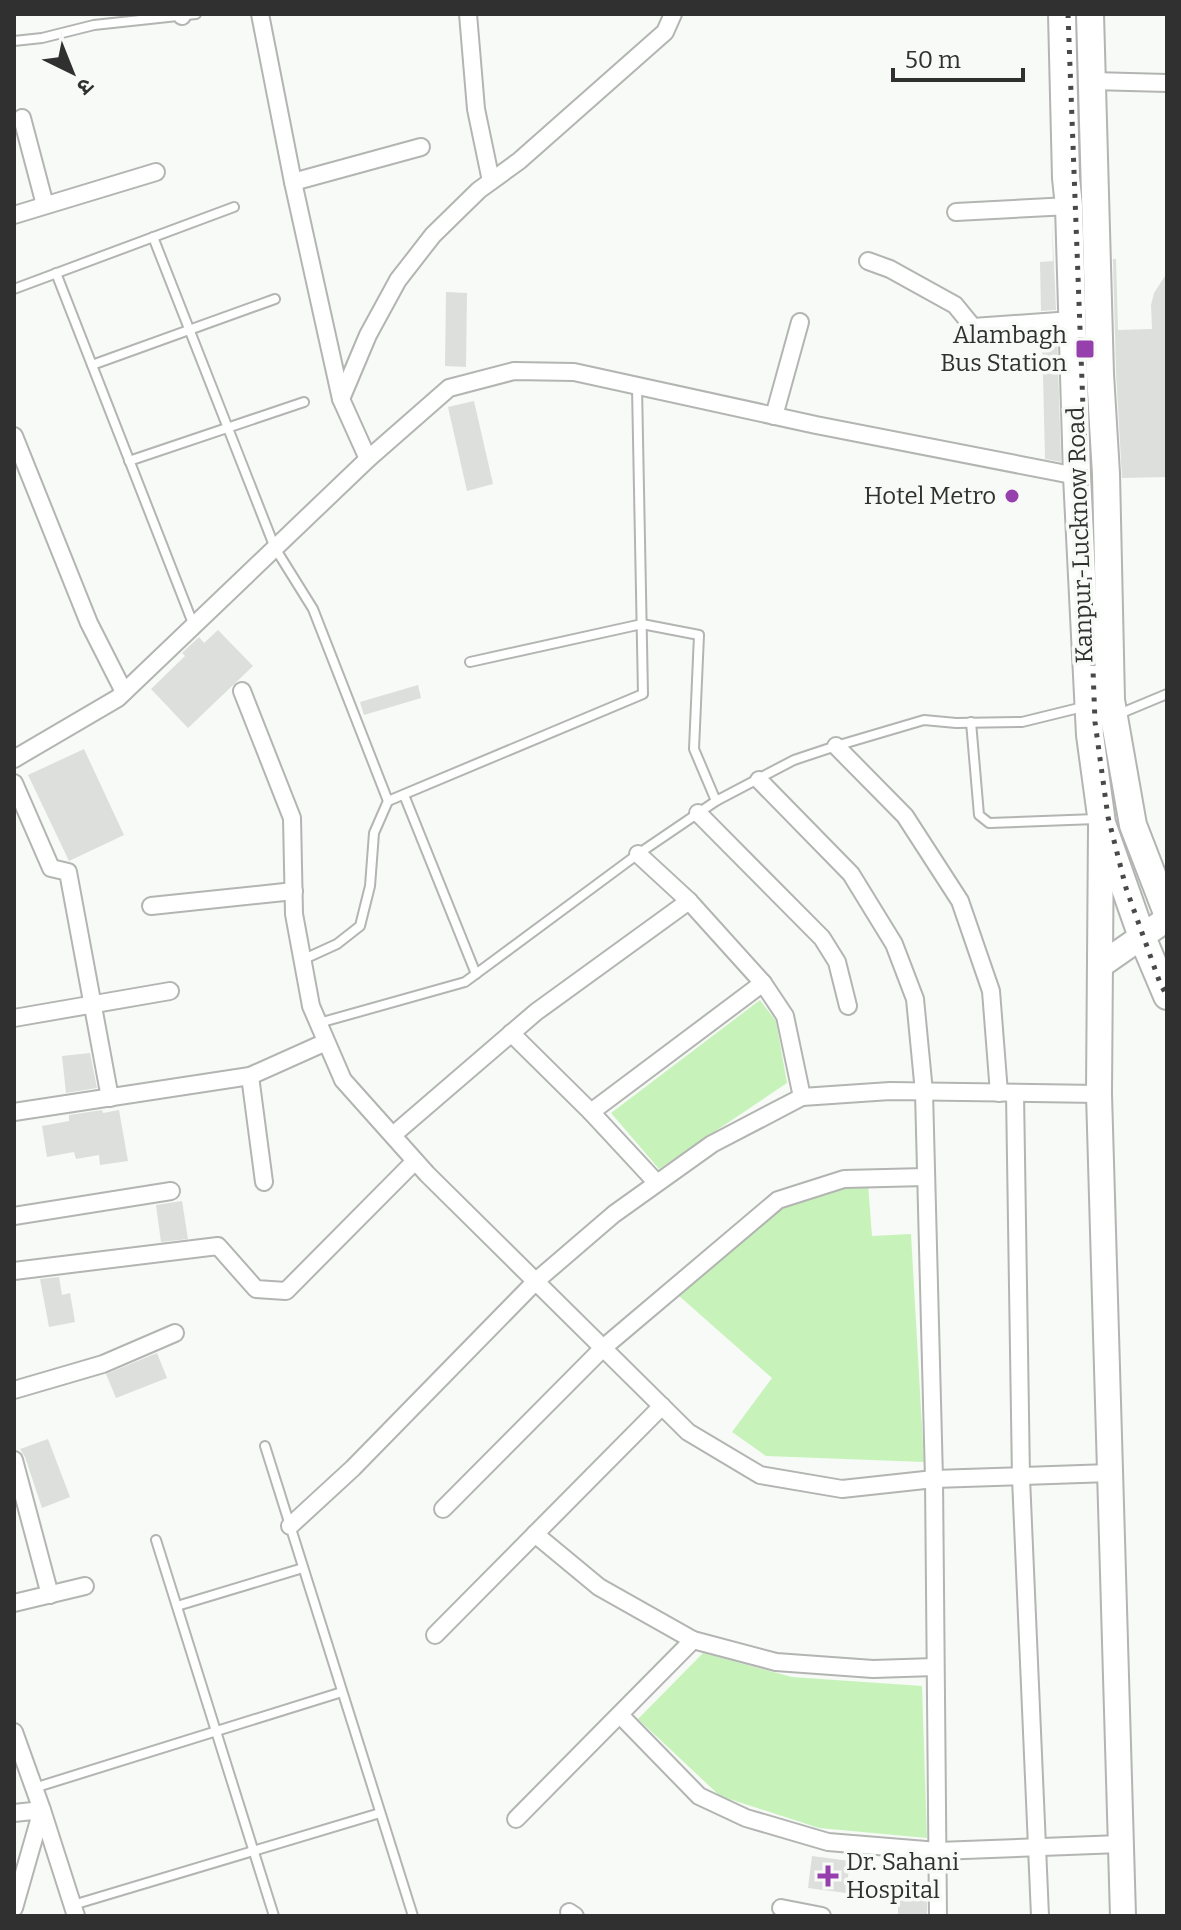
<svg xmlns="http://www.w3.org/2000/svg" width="1181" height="1930" viewBox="0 0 1181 1930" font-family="Bitter,'Noto Sans Devanagari',serif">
	<rect width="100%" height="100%" fill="#f7faf6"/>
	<g fill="#c7f3bb">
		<path d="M760 1000 776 1021 787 1083 659 1169 611 1113Z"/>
		<path d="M868 1184 872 1236 911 1234 924 1462 766 1456 732 1432 772 1378 669 1287 807 1189Z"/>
		<path d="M703 1653 792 1677 922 1686 927 1838 819 1828 720 1796 638 1719Z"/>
	</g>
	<g fill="#dcdfdb">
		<path d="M1052 218 1056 310 1041 311 1040 262 1053 261Z"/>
		<path d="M1113 259H1116L1118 330 1152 329 1151 305 1154 293 1167 273V477L1122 478 1116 373Z"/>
		<path d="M446 292 467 293 466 367 445 366Z"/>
		<path d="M1057 332 1061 462 1045 459 1042 333Z"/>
		<path d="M474 401 493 484 467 491 448 407Z"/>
		<path d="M218 630 253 666 188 728 151 689 185 656 182 653 199 637 204 643Z"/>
		<path d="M418 685 421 698 364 715 360 702Z"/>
		<path d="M84 749 124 835 69 861 28 775Z"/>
		<path d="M90 1053 97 1088 66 1093 62 1056Z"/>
		<path d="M102 1110 103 1113 119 1110 128 1161 100 1165 99 1155 76 1159 74 1152 47 1157 42 1126 69 1121V1115Z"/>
		<path d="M182 1201 188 1239 161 1242 156 1205Z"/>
		<path d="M59 1277 62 1295 70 1293 75 1322 49 1327 40 1279Z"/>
		<path d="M157 1353 167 1378 116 1398 106 1374Z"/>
		<path d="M48 1439 70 1497 42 1508 25 1457 20 1449Z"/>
		<path d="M812 1856 850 1861 846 1893 808 1888Z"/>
		<rect x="898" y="1890" width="29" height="26"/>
	</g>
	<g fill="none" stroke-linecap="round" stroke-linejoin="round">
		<g stroke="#b2b5b1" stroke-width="12">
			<g id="lane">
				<path d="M14 41 42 38 94 25 196 14"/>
				<path d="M153 237 275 548 313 609 388 801 374 833 370 886 360 926 337 944 302 960"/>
				<path d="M56 273 194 626"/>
				<path d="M14 289 234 207"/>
				<path d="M92 365 275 299"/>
				<path d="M129 461 304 402"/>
				<path d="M470 662 642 624 699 635 694 749 716 801"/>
				<path d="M1119 714 1167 694"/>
				<path d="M971 722 979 815 989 823 1096 819"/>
				<path d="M404 795 476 974"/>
				<path d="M388 801 643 694 637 387"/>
				<path d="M319 1023 465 982 638 854 716 801 794 760 836 746 924 720 956 723 1022 722 1083 707"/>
				<path d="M265 1446 413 1916"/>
				<path d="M156 1540 274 1916"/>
				<path d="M177 1606 303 1568"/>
				<path d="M34 1788 342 1692"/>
				<path d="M73 1905 380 1813"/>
			</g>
		</g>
		<g stroke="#b2b5b1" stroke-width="20">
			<g id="street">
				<path d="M181 14 182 16"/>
				<path d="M260 14 293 182 341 399"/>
				<path d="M468 14 476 109 491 181"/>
				<path d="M1092 81 1167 83"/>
				<path d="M22 118 45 205"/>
				<path d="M293 182 421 147"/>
				<path d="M956 212 1069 206"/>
				<path d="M14 215 156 172"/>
				<path d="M868 261 890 269 955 305 973 327 1072 320"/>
				<path d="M774 416 800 322"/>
				<path d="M14 436 89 623 124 692"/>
				<path d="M368 459 341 399 368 335 398 280 433 235 479 190 519 161 665 32 673 14"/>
				<path d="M242 691 292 818 294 914 311 1006 343 1080 427 1174 688 1432 760 1475 842 1489 934 1479 1110 1473"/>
				<path d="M836 746 905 816 960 901 991 991 999 1093"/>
				<path d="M14 759 118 698 368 459 449 388 514 371 574 372 816 425 1077 476"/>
				<path d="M759 780 851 874 894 944 915 999 924 1092 934 1479 938 1916"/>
				<path d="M14 783 51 868 68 872 110 1098"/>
				<path d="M698 813 822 938 837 962 848 1006"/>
				<path d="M638 854 689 901 763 983 785 1016 802 1097"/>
				<path d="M151 906 294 891"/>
				<path d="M14 1018 170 991"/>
				<path d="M511 1033 591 1112 656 1182"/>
				<path d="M250 1076 264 1182"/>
				<path d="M1015 1093 1021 1478 1040 1916"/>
				<path d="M14 1112 250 1076 326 1042"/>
				<path d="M591 1112 763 983"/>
				<path d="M393 1135 536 1012 689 901"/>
				<path d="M14 1216 171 1191"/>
				<path d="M14 1271 218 1246 256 1289 286 1291 415 1161"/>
				<path d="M14 1390 103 1364 175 1333"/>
				<path d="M14 1460 50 1595"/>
				<path d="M443 1509 603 1348 778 1200 844 1179 926 1177"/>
				<path d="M290 1526 353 1468 536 1281 614 1214 712 1144 802 1097 890 1091 1099 1094"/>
				<path d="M535 1534 599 1587 693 1640 776 1662 873 1669 935 1667"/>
				<path d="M14 1603 85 1586"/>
				<path d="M435 1635 662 1406"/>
				<path d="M620 1715 699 1796 746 1818 828 1842 938 1851 1120 1844"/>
				<path d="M14 1732 42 1810 76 1916"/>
				<path d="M14 1813 42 1810 14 1908"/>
				<path d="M516 1819 693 1640"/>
				<path d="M781 1908 822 1916"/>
				<path d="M569 1912 575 1916"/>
			</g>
		</g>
		<g stroke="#b2b5b1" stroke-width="28">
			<g id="secondary">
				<path d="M1101 827 1099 1094 1123 1916"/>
				<path d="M1101 965 1167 919"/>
			</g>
		</g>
		<g stroke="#b2b5b1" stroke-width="30">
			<g id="primary">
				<path d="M1062 14 1066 178 1069 206 1077 476 1090 735 1102 823 1142 937 1167 996"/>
				<path d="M1090 14 1100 374 1106 474 1111 700 1133 825 1167 913"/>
			</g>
		</g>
		<use href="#lane" stroke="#fff" stroke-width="8"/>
		<use href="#street" stroke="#fff" stroke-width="16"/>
		<use href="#secondary" stroke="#fff" stroke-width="24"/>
		<use href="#primary" stroke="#fff" stroke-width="26"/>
		<path stroke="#484948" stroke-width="5" stroke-dasharray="4 8" stroke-linecap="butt" d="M1068 14 1095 722 1108 817 1126 888 1160 983 1167 996"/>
	</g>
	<g fill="#9640ad" stroke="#f7faf6" stroke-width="3">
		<rect x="1075" y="339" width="20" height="20" rx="4"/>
		<circle cx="1012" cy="496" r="8"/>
		<path d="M824 1864h8v8h8v8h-8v8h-8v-8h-8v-8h8z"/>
	</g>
	<g text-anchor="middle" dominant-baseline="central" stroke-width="7" stroke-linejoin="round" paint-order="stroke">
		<g font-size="24" fill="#2f302f" stroke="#f7faf6" text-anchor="end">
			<text x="1067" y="335">Alambagh<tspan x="1067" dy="28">Bus Station</tspan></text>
			<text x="996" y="496">Hotel Metro</text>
			<text x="846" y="1862" text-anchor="start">Dr. Sahani<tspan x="846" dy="28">Hospital</tspan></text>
		</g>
		<g font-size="24" fill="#2f302f" stroke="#f7faf6">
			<text transform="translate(1080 535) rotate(-92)">Kanpur-Lucknow Road</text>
		</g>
	</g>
	<rect width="1181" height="1930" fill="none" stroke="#2f302f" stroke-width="32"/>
	<g transform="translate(72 72) rotate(137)" stroke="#f7faf6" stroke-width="6" paint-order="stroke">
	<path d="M0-6L14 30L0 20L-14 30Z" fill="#2f302f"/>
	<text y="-12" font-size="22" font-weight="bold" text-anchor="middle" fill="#2f302f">उ</text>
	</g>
	<path d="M893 68v12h130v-12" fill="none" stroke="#2f302f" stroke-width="4"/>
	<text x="905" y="68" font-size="24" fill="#2f302f" stroke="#f7faf6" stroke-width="6" paint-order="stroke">50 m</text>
</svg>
